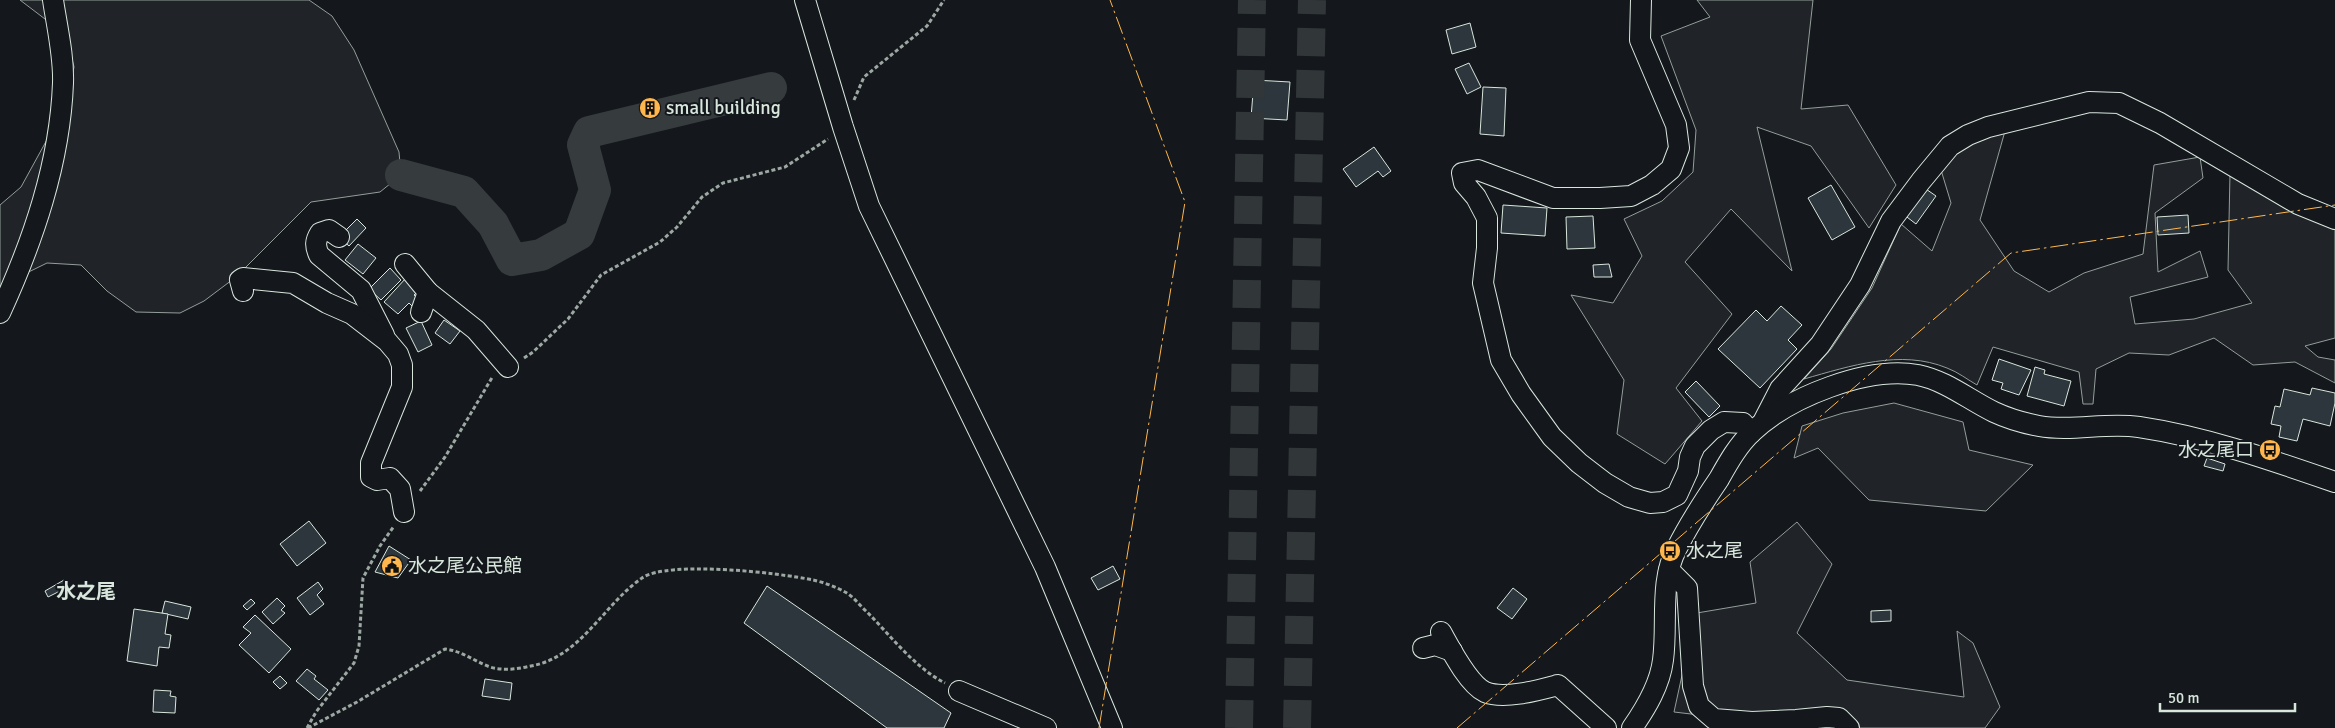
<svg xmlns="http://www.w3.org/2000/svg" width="2335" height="728" viewBox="0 0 2335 728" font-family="Signika,'Noto Sans JP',sans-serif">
	<rect width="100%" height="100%" fill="#14181c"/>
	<g fill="#202428" stroke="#939e99">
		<path d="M20 0H309L332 16 354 50 399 152 401 175 380 192 311 202 236 277 204 301 180 313 136 312 107 291 81 265 47 263 0 286V205L21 187 66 105 74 67 66 35Z"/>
		<path d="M1697 0H1813L1801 109 1848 105 1896 185 1869 228 1811 146 1757 127 1792 271 1731 209 1685 262 1732 314 1676 388 1702 421 1665 464 1617 434 1624 380 1571 295 1613 303 1642 256 1624 219 1662 201 1693 172 1696 130 1661 36 1710 17Z"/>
		<path d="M2005 131 1980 220 2014 271 2049 292 2084 273 2143 254 2154 165 2200 157 2203 178 2155 213 2158 272 2200 251 2208 277 2130 297 2135 324 2194 319 2252 303 2228 270 2230 173 2289 210 2335 229V338L2305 346 2318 357 2335 360V383L2295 362 2253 365 2214 338 2169 355 2129 353 2096 369 2093 404H2083L2079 372 1993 347 1977 385C1968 380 1958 372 1947 368 1901 349 1850 366 1804 379L1831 349 1872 288 1901 224 1932 251 1951 203 1941 170 1960 149Z"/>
		<path d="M1894 403 1963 422 1969 450 2033 465 1986 511 1869 500 1818 448 1794 458 1802 426 1843 413Z"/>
		<path d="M1797 522 1832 564 1797 633 1847 680 1964 697 1957 631 1973 643 2000 707 1985 728H1749L1751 721 1674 712 1684 666 1685 615 1756 603 1750 562Z"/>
	</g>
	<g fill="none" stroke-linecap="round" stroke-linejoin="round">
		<path stroke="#363b3e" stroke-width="32" d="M401 175 464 192 493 224 512 260 541 255 579 234 595 190 583 145 589 132 771 88"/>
	</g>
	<g fill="#2c363c" stroke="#d8e6dc">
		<path d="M1470 23 1476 47 1452 54 1446 30Z"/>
		<path d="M1469 63 1481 87 1467 94 1455 69Z"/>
		<path d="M1254 80 1290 82 1287 120 1251 118Z"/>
		<path d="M1483 87 1506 88 1504 136 1480 134Z"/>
		<path d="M657 102 659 110 642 113 641 105Z"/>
		<path d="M1374 147 1391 171 1383 177 1378 171 1356 187 1343 169Z"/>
		<path d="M1831 185 1855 227 1832 240 1808 198Z"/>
		<path d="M1923 187 1936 196 1916 224 1903 214Z"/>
		<path d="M1503 205 1547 208 1545 236 1501 233Z"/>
		<path d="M2188 215 2189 233 2158 235 2157 217Z"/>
		<path d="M1593 216 1595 248 1567 249 1566 217Z"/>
		<path d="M357 219 366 228 349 246 339 237Z"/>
		<path d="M358 244 376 258 363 274 345 260Z"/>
		<path d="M1609 264 1612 277H1594L1593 265Z"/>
		<path d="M390 268 401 280 381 300 369 289Z"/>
		<path d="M406 278 419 290 414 295 419 299 412 306 409 303 398 314 384 302Z"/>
		<path d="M1781 306 1802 325 1788 340 1797 349 1760 388 1718 349 1756 310 1767 321Z"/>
		<path d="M444 320 460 331 450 344 435 333Z"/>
		<path d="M421 321 432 345 418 352 406 328Z"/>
		<path d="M1999 359 2031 370 2019 395 2001 389 2003 383 1992 380Z"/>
		<path d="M2035 367 2045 370 2044 374 2071 381 2064 406 2027 396Z"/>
		<path d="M1696 381 1720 406 1709 417 1685 392Z"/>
		<path d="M2312 388 2335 393V403L2330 426 2303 419 2297 441 2279 437 2281 426 2271 424 2275 406 2280 407 2284 389 2310 395Z"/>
		<path d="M2207 458 2225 464 2223 471 2204 466Z"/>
		<path d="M309 521 326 543 297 566 280 544Z"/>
		<path d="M389 546 411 560 398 578 375 572Z"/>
		<path d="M1113 566 1120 579 1098 590 1091 578Z"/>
		<path d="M64 580 68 587 48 597 45 591Z"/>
		<path d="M318 582 323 589 317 595 324 604 310 615 297 598Z"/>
		<path d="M767 586 951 713 944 728H887L744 623Z"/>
		<path d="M1513 588 1527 599 1512 619 1497 608Z"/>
		<path d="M277 598 285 606 281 610 285 613 273 624 262 612Z"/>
		<path d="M251 599 255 603 247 610 243 606Z"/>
		<path d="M165 601 191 607 188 619 162 613Z"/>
		<path d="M134 609 168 614 165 634 171 635 169 648 159 647 157 666 127 661Z"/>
		<path d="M1891 610V621L1871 622V611Z"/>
		<path d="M255 615 291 649 269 673 239 645 251 633 243 627Z"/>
		<path d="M307 669 316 676 314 679 328 690 319 700 296 681Z"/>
		<path d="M280 676 287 683 280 689 273 682Z"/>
		<path d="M485 679 512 683 510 700 482 696Z"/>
		<path d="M154 690 171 691 170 696 176 697 175 713 153 712Z"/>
	</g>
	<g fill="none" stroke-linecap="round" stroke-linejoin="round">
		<g stroke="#313739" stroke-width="28" stroke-dasharray="28 14" stroke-linecap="butt">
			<path d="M1239 728 1252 0"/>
			<path d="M1297 728 1312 0"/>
		</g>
		<g stroke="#d8e6dc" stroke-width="22">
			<g id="minor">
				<path d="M805 0 843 127 869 206 1045 567 1112 728"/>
				<path d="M1641 0 1640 40 1676 125 1679 148 1671 169 1652 185 1631 196 1600 198H1553L1478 170 1462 173 1464 183 1476 197 1487 218V248L1483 283 1501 360 1521 394 1552 437 1579 463 1605 483 1629 497 1650 503 1663 502 1677 495 1688 471 1690 457 1695 446 1711 430 1724 422 1743 423 1751 433"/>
				<path d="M339 237 329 230 320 233C315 241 315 246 319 255L361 290 384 335"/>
				<path d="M405 264 428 292 476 330 508 367"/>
				<path d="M243 291 240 280 243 278 293 283 327 303 352 314 387 341 398 354 402 365V387L371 463V477L377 480 390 478 400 489 404 512"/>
				<path d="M421 312 428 292"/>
				<path d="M0 313C33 241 60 163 63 83 64 56 57 27 53 0"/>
				<path d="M1764 420 1780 389 1820 345 1860 285 1891 221 1921 181 1950 146 1968 135 1988 127 2089 102 2119 103 2160 123 2298 204 2335 219"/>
				<path d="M1669 570 1687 588 1693 686 1699 706 1714 719 1752 722 1796 720 1827 717 1839 718 1849 728"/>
				<path d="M1441 632C1450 648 1468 684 1485 692 1504 700 1539 690 1558 685L1606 728"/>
				<path d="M1423 648 1435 645 1452 651"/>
				<path d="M959 691 1046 728"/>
				<path d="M1632 728C1646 708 1660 685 1663 660 1668 623 1659 581 1677 548 1689 524 1704 501 1719 479 1728 463 1738 445 1752 432 1789 397 1867 366 1918 375 1947 381 1969 400 1994 412 2009 419 2023 423 2039 426 2072 432 2106 422 2139 427 2206 437 2271 460 2335 482"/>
			</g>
		</g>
		<g stroke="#9da8a2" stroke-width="3" stroke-dasharray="4 2.5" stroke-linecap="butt">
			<path d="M854 100 864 77 927 26 944 0"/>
			<path d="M524 358 533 352 568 319 601 275 660 242 677 227 702 197 723 183 785 167 828 139"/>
			<path d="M420 491 445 457 493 376"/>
			<path d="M307 728 316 712 354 663 359 646 363 578 380 546 394 526"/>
			<path d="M308 728 357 702 445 649C462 651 474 661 490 667 503 671 518 669 531 666 581 657 603 605 642 578 668 560 780 573 813 580 823 582 836 587 845 592 853 596 860 606 867 612 891 636 914 667 945 683"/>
		</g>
		<use href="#minor" stroke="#14181c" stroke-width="20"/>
		<g stroke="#ffb74d" stroke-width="1" stroke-dasharray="18 4 2.5 4" stroke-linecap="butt">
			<path d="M1099 728 1185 202 1110 0"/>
			<path d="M1457 728 2011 253 2335 205"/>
		</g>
	</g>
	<defs>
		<g id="building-disc" transform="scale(1.125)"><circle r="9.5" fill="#ffb74d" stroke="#14181c"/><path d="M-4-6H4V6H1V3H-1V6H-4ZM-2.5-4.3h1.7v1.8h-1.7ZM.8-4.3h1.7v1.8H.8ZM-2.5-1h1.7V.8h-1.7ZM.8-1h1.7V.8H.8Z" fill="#111"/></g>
		<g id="bus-disc" transform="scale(1.125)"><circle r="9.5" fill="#ffb74d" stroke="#14181c"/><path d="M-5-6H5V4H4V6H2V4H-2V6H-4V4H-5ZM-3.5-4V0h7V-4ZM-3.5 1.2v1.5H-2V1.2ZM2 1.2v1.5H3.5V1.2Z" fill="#111"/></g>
		<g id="civic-disc" transform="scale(1.125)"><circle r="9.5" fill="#ffb74d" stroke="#14181c"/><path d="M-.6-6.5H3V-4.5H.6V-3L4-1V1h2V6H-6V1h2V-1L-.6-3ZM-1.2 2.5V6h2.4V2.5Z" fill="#111"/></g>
	</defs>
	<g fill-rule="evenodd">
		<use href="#building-disc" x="650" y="108"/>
		<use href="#bus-disc" x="2270" y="450"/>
		<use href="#bus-disc" x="1670" y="551"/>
		<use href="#civic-disc" x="392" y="566"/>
	</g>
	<g text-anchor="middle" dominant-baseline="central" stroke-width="4" stroke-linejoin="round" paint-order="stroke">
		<g font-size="19" fill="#d8e6dc" stroke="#14181c" text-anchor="start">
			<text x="666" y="108">small building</text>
			<text x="2254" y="450" text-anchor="end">水之尾口</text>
			<text x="1686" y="551">水之尾</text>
			<text x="408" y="566">水之尾公民館</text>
		</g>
		<g font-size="20" font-weight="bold" fill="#d8e6dc" stroke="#14181c">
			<text x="86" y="591">水之尾</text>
		</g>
	</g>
	<path d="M2160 703v8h135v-8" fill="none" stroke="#d8e6dc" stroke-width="2.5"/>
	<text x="2168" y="703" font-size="15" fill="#d8e6dc" stroke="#14181c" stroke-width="4" paint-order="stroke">50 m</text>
</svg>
